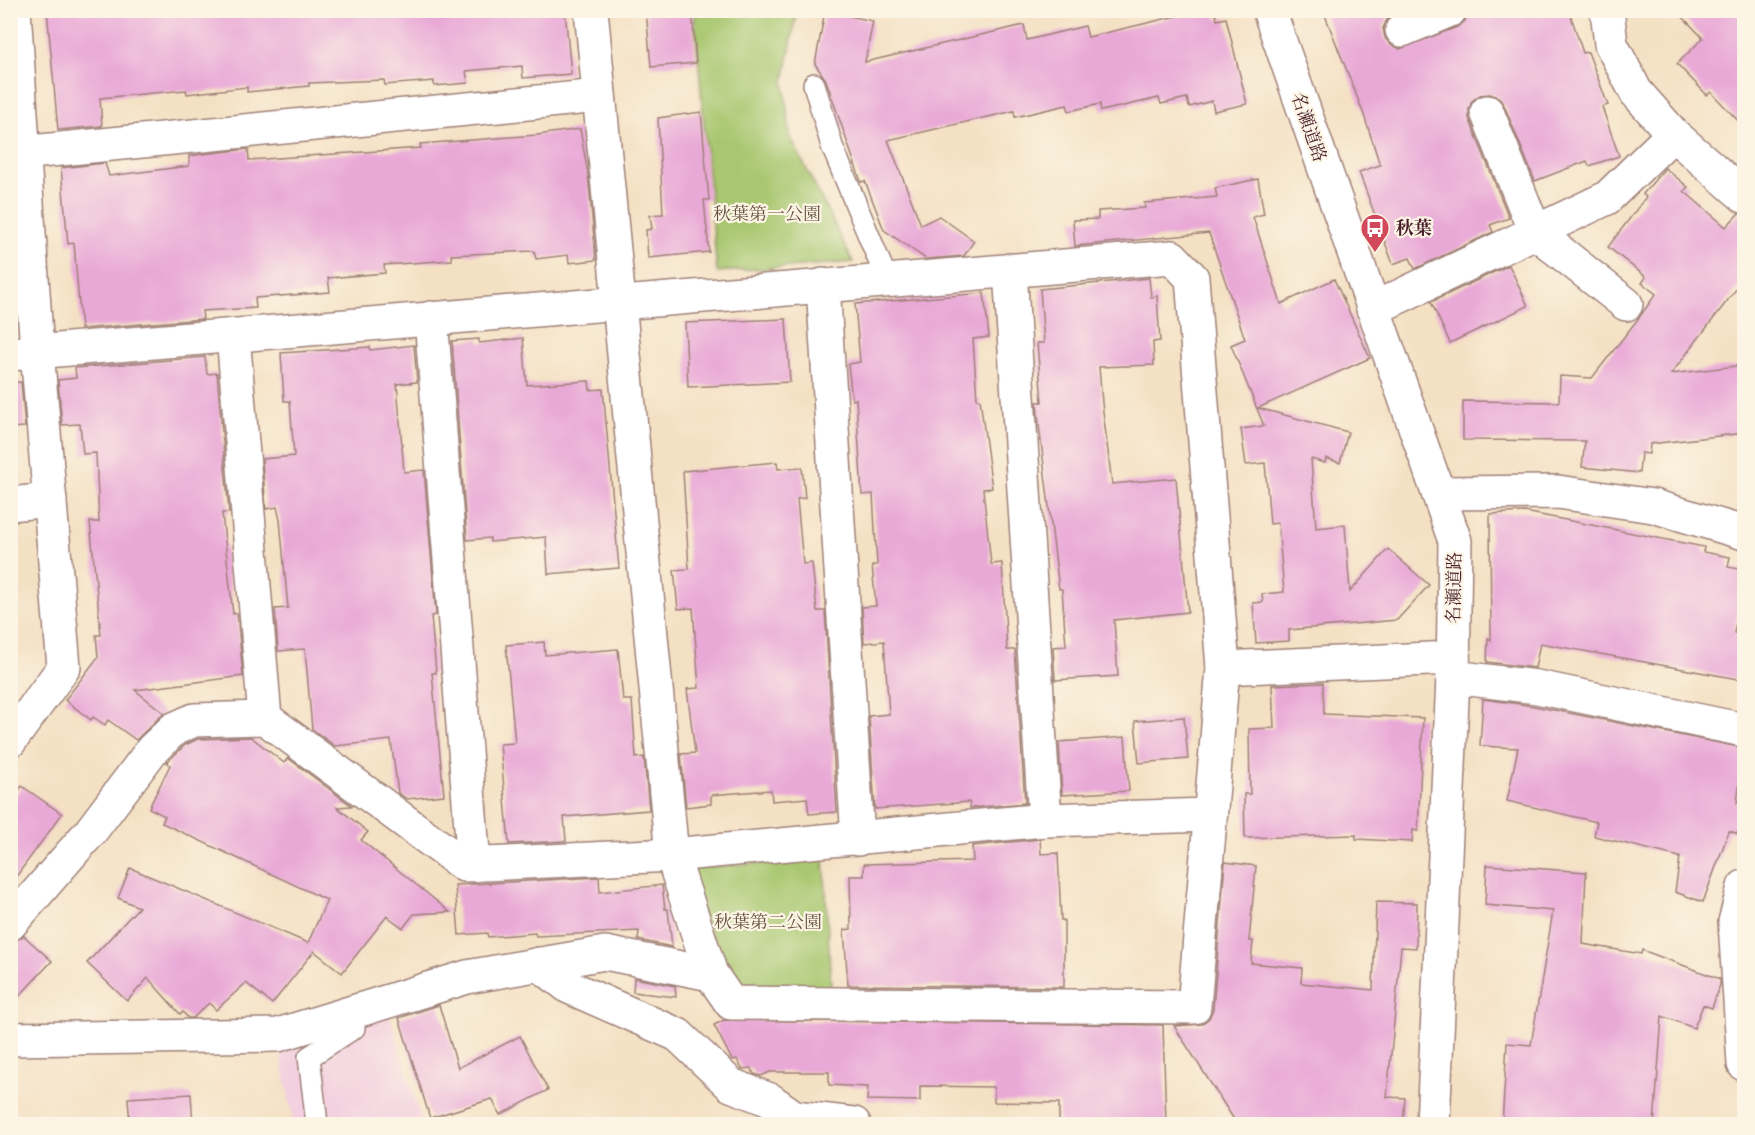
<svg xmlns="http://www.w3.org/2000/svg" width="1755" height="1135" viewBox="0 0 1755 1135" font-family="'Libre Caslon Text','Noto Serif JP',serif">
	<rect width="100%" height="100%" fill="#fcf5e5"/>
	<filter id="ink" filterUnits="userSpaceOnUse"><feTurbulence type="fractalNoise" baseFrequency=".0167" numOctaves="2"/><feDisplacementMap in="SourceGraphic" scale="12" xChannelSelector="R" yChannelSelector="G"/><feConvolveMatrix kernelMatrix="1 2 1 2 8 2 1 2 1" color-interpolation-filters="sRGB"/></filter>
	<filter id="wash" filterUnits="userSpaceOnUse"><feTurbulence type="fractalNoise" baseFrequency=".008" numOctaves="4" result="noise"/><feDisplacementMap in="SourceGraphic" scale="24" xChannelSelector="R" yChannelSelector="G"/><feGaussianBlur stdDeviation="1.35" result="paint"/><feColorMatrix in="noise" values="0 0 0 0 0 0 0 0 0 0 0 0 0 0 0 0 0 1.4 0 .05"/><feComposite in="paint" operator="in"/></filter>
	<g filter="url(#wash)">
		<rect width="100%" height="100%" fill="#f4e1c4"/>
		<path fill="#f3cfdf" d="M388 1010 422 1124H294L280 1050Z"/>
		<g fill="#a8c76f" stroke="#79734d" stroke-width="1.5">
			<path d="M694 11H797L784 81 790 136 853 262 717 272Z"/>
			<path d="M824 858 831 988 736 990 682 869Z"/>
		</g>
		<g id="blocks">
			<g fill="#e9a9d7">
				<path d="M47 10H565L571 74 523 78 522 66 466 71 468 83 434 86V81L385 85 384 80 309 83V86L247 92V87L187 94 186 90 100 98 102 126 58 130Z"/>
				<path d="M646 10H692L696 63 651 67Z"/>
				<path d="M1202 10H1215L1217 20 1226 18 1247 104 1214 111 1212 101 1189 107 1187 98 1161 104 1159 98 1101 111 1100 104 1069 111 1067 105 1015 117 1014 111 888 140 921 225 939 216 974 241 964 256 926 259 884 230 865 181 861 182 826 80 815 64 825 11 873 21 865 62 1024 25 1027 40 1085 26 1088 37Z"/>
				<path d="M1323 10H1400L1388 18 1383 28 1385 38 1390 44 1400 49 1457 27 1465 21 1468 10H1569L1583 53 1588 52 1608 105 1602 107 1619 156 1589 166 1587 161 1535 181 1504 105 1498 97 1490 94 1480 95 1472 101 1469 109V118L1509 218 1490 225 1493 232 1415 269 1410 258 1393 264 1359 172 1380 165 1363 112Z"/>
				<path d="M1676 10H1744V127L1711 92 1707 95 1677 64 1703 38Z"/>
				<path d="M701 112 709 200H704L709 252 648 258 646 230 652 229 650 215 663 214 658 118Z"/>
				<path d="M580 129 588 174 596 260 569 263 568 255 536 259 534 251 451 255 452 260 384 265 385 273 328 278 330 292 255 298 256 308 202 311 203 319 81 329 74 243 68 244 61 168 105 163 109 176 189 166V156L203 154 248 149 249 160 278 158 421 148 420 144 537 135Z"/>
				<path d="M1665 168 1688 187 1684 191 1726 227 1738 214H1744V279L1671 374 1744 365V433L1650 444 1649 454 1641 453 1639 473 1582 467 1585 441 1463 440V401L1559 402 1560 376 1592 378 1641 315 1656 294 1642 283 1646 277 1608 247 1646 197 1643 194Z"/>
				<path d="M1258 179 1264 214 1253 217 1281 304 1334 279 1370 358 1258 408 1348 432 1340 463 1326 458 1325 463 1311 459 1316 528 1345 525 1350 592 1388 549 1429 585 1397 620 1289 630V641L1256 643 1253 603 1263 602 1262 594 1284 592 1278 523 1270 524 1265 463 1246 465 1241 429 1264 426 1231 345 1245 339 1209 233 1075 246 1073 220 1098 219V211L1145 208 1144 203 1217 197 1215 188Z"/>
				<path d="M1509 265 1528 306 1450 343 1431 302Z"/>
				<path d="M1149 278 1151 297 1157 296 1160 341 1153 342 1154 365 1099 367 1102 403 1112 484 1176 478 1188 612 1114 620 1118 676 1055 680 1053 647 1066 646 1062 589H1059L1039 425 1037 402H1042L1037 343H1044L1040 289Z"/>
				<path d="M984 293 989 337 973 339 977 399H980L992 488 983 489 991 564 1002 563 1007 650H1015L1025 803 970 808 969 802 875 809 869 716 889 714 884 641 864 643 862 607 876 606 872 566 877 565 873 494 862 495 856 399 852 400 848 364 860 362 855 304Z"/>
				<path d="M786 319 790 382 688 387 685 323Z"/>
				<path d="M523 338 527 385 589 381 590 390 603 389 619 568 548 574 546 537 490 542V538L467 540 452 341 479 339V343Z"/>
				<path d="M414 345 417 382 397 384 404 472 424 470 436 615 431 616 436 673H432L444 795 407 799 398 793 391 740 335 746 312 729 305 649 278 651 275 609 288 608 280 520 277 507 266 509 262 459 294 456 290 401H284L281 353 370 347V350Z"/>
				<path d="M205 357 207 374 217 373 229 513H222L233 614 237 613 243 676 135 690 164 713 136 740 108 720 105 725 93 717 91 720 65 700 98 657 96 635H101L90 522H99L96 453 83 454 80 424 62 425 58 380 76 378 75 368Z"/>
				<path d="M21 382 25 427 10 428V383Z"/>
				<path d="M777 462 778 469 802 467 805 498 797 499 803 564 812 563 817 611H825L837 812 809 814 807 798 772 801 771 790 711 795V804L686 807 681 754 695 753 687 689 699 688 693 608 678 609 674 570 689 569 683 471Z"/>
				<path d="M1525 512 1704 547 1703 552 1730 557 1728 567 1744 570V583L1734 633 1744 635V680L1540 643 1535 668 1487 662 1488 638 1491 640 1490 514Z"/>
				<path d="M544 642 545 655 618 649 623 700H632L636 758 644 757 649 810 564 817 566 841 509 844 500 744 515 743 506 645Z"/>
				<path d="M1323 683 1324 714 1423 718 1418 831 1413 830 1412 842 1356 839V835L1245 838 1244 794H1250L1249 729 1274 728 1272 685Z"/>
				<path d="M1483 699 1534 706 1744 748 1737 803 1744 805 1739 834 1729 831 1703 902 1675 892 1680 857 1594 836 1597 822 1507 801 1518 748 1480 746Z"/>
				<path d="M1184 717 1188 759 1139 763 1135 721Z"/>
				<path d="M251 737 284 763 288 758 352 806 337 807 368 832 361 840 450 912 414 914 403 928 387 916 342 973 314 951 272 1004 246 983 216 1010 209 1003 193 1018H188L183 1012 180 1014 148 978 127 1001 87 963 139 907 118 898 130 868 308 943 327 900 162 823 165 816 149 808 170 765 167 762 185 745 198 739Z"/>
				<path d="M1125 737 1129 791 1062 795 1059 742Z"/>
				<path d="M22 786 62 814 10 885V802Z"/>
				<path d="M1040 839 1041 854 1058 853 1061 920H1064V987L848 985 844 930 851 929 850 876H864V864L973 861 972 846Z"/>
				<path d="M1225 862 1256 866 1249 941H1253L1251 963 1302 968 1301 983 1373 990 1376 902 1417 903 1416 948 1401 947 1387 1097 1405 1098 1403 1125H1250L1235 1121 1174 1026 1202 1024 1209 1018 1213 1009Z"/>
				<path d="M1487 865 1586 872 1583 944 1641 954 1642 950 1720 979V985L1712 1008 1703 1005 1694 1028 1662 1016 1654 1125H1502L1507 1043 1531 1045 1553 911 1485 905Z"/>
				<path d="M599 877 600 892 662 885 665 909H668L672 947 638 940 639 931 536 936 535 933 488 937 487 933 459 935 455 885Z"/>
				<path d="M24 936 52 961 10 1006V942Z"/>
				<path d="M634 978 675 986 676 997 633 992Z"/>
				<path d="M439 1005 458 1068 520 1036 548 1090 500 1115 492 1099 430 1118 399 1018Z"/>
				<path d="M724 1020 1163 1025 1166 1125H1059V1103L994 1102V1087L920 1086V1101L867 1100 868 1087 829 1085V1072H770L761 1076 754 1074 751 1068 742 1069 737 1059 732 1060 714 1025Z"/>
				<path d="M191 1094 193 1125H130L128 1098Z"/>
			</g>
		</g>
	</g>
	<g filter="url(#ink)">
		<use href="#blocks" fill-opacity="0" stroke="#9f8078" stroke-width="1.5"/>
		<g fill="none" stroke-linecap="round" stroke-linejoin="round">
			<g stroke="#9f8078" stroke-width="24">
				<g id="service">
					<path d="M814 84 832 146 887 280"/>
					<path d="M317 1124 309 1057 354 1028V1009"/>
				</g>
			</g>
			<g stroke="#9f8078" stroke-width="36">
				<g id="minor">
					<path d="M1607 10 1611 44 1636 92 1673 134 1744 196"/>
					<path d="M1402 30 1450 10"/>
					<path d="M1487 112 1535 232 1626 304"/>
					<path d="M10 154 599 96"/>
					<path d="M1010 270 1045 820"/>
					<path d="M823 285 858 839"/>
					<path d="M1373 309 1607 198 1673 134"/>
					<path d="M431 318 474 865"/>
					<path d="M233 335 265 718"/>
					<path d="M10 354 1172 257 1192 278 1223 668 1453 658"/>
					<path d="M1438 493 1558 492 1653 506 1744 533"/>
					<path d="M10 504 50 500"/>
					<path d="M1453 677 1537 687 1744 730"/>
					<path d="M10 741 64 667 37 351 14 10"/>
					<path d="M1744 887 1735 922 1744 1064"/>
					<path d="M10 924 91 831 152 750 174 729 194 720 265 718 464 865 672 855 1045 820 1210 815"/>
					<path d="M539 964 569 987 678 1035 731 1085 770 1100 794 1117 854 1124"/>
					<path d="M711 974 731 1003 1194 1007 1223 668"/>
					<path d="M10 1039 278 1035 467 977 605 953 711 974 672 855 591 10"/>
				</g>
			</g>
			<g stroke="#9f8078" stroke-width="36">
				<path id="tertiary" d="M1269 10 1455 541 1453 677 1433 1124"/>
			</g>
			<use href="#service" stroke="#fff" stroke-width="21"/>
			<use href="#minor" stroke="#fff" stroke-width="33"/>
			<use href="#tertiary" stroke="#fff" stroke-width="33"/>
		</g>
	</g>
	<defs>
		<g id="bus-pin" transform="scale(1.5)"><path d="M0 17L-7.5 6A9.5 9.5 0 1 1 7.5 6Z" fill="#d1495b" stroke="#fcf5e5"/><path d="M-5-6H5V4H4V6H2V4H-2V6H-4V4H-5ZM-3.5-4V0h7V-4ZM-3.5 1.2v1.5H-2V1.2ZM2 1.2v1.5H3.5V1.2Z" fill="#fff"/></g>
	</defs>
	<g fill-rule="evenodd">
		<use href="#bus-pin" x="1375" y="228"/>
	</g>
	<g text-anchor="middle" dominant-baseline="central" stroke-width="4.5" stroke-linejoin="round" paint-order="stroke">
		<g font-size="18" fill="#4a1f2b" stroke="#fcf5e5">
			<text transform="translate(1309 127) rotate(71)">名瀬道路</text>
			<text transform="translate(1454 588) rotate(-89)">名瀬道路</text>
		</g>
		<g font-size="18" fill="#66513f" stroke="#fcf5e5">
			<text x="767" y="214">秋葉第一公園</text>
			<text x="768" y="922">秋葉第二公園</text>
		</g>
		<g font-size="18" font-weight="bold" fill="#4a1f2b" stroke="#fcf5e5" text-anchor="start">
			<text x="1396" y="228">秋葉</text>
		</g>
	</g>
	<rect width="1755" height="1135" fill="none" stroke="#fcf5e5" stroke-width="36"/>
</svg>
